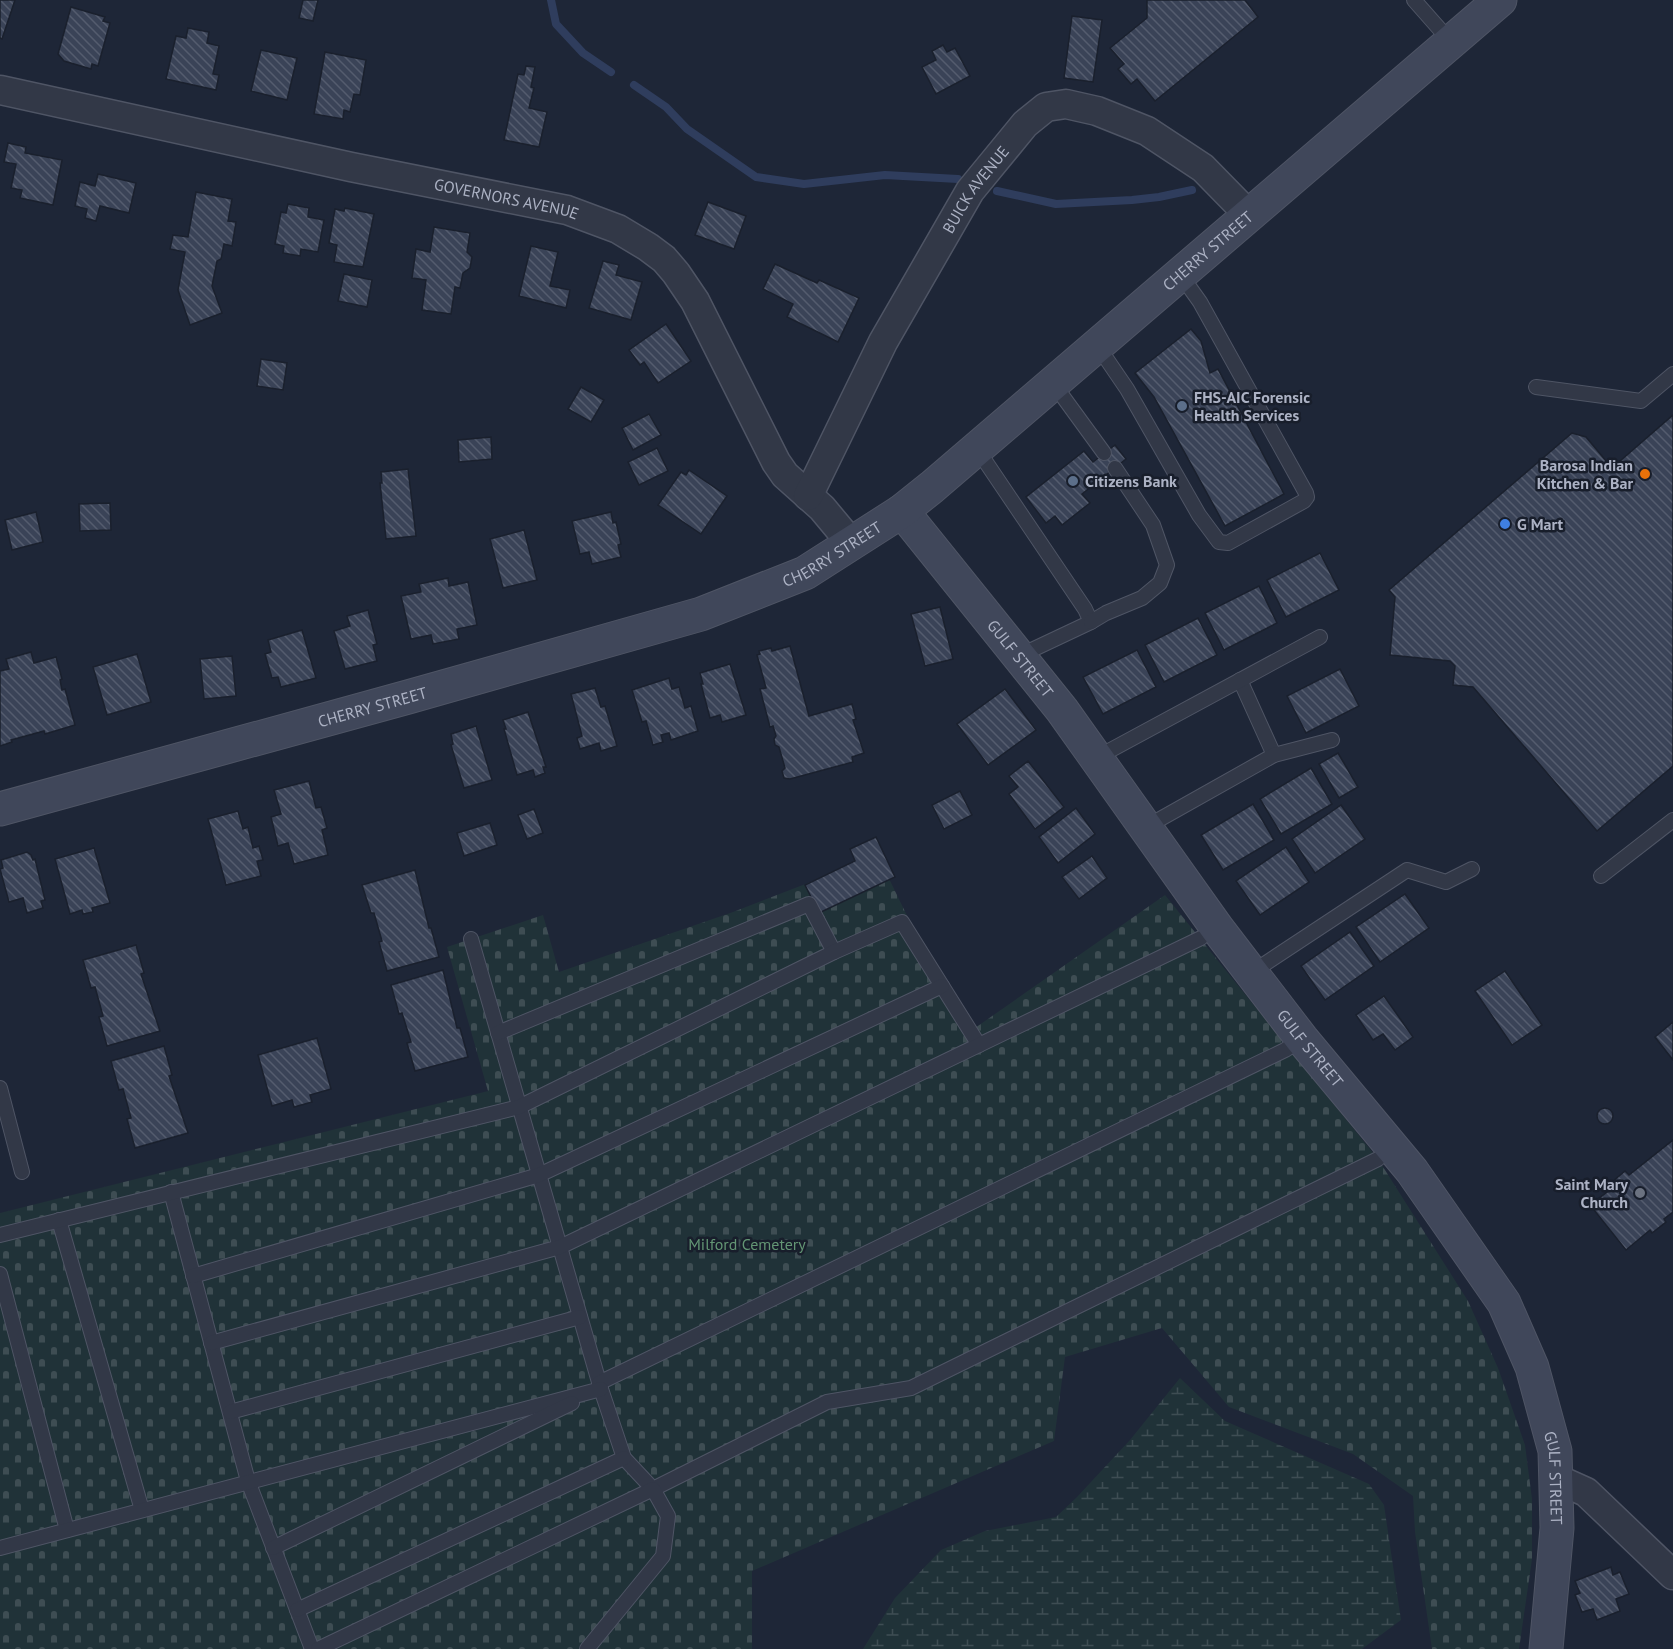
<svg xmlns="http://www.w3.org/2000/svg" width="1673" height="1649" viewBox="0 0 1673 1649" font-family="'PT Sans',sans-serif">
	<defs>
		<pattern id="wetland-marsh" width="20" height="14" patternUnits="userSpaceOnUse" patternTransform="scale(1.5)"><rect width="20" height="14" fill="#203238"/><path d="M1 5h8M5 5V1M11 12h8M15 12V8" fill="none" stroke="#3e4d53"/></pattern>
		<pattern id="cemetery-stones" width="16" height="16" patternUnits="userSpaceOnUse" patternTransform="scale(1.5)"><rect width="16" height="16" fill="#203238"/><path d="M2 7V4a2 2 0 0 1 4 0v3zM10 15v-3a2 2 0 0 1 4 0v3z" fill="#3e4d53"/></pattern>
		<pattern id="building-back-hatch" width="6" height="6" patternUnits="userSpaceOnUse" patternTransform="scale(1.5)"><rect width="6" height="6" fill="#3a4357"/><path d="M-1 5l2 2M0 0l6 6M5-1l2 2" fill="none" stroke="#545c6e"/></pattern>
	</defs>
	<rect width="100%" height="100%" fill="#1e2637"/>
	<path fill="url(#wetland-marsh)" d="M1180 1378 1225 1421 1369 1484 1384 1505 1401 1620 1362 1649H863L895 1598 941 1550 985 1531 1056 1517 1077 1497 1130 1440Z"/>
	<path fill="url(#cemetery-stones)" d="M878 856 965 1035 1165 895 1378 1159 1468 1301 1498 1368 1525 1445 1532 1499V1559L1519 1649H1432L1415 1532 1413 1496 1353 1454 1229 1407 1162 1328 1065 1357 1054 1441 752 1571V1649H0V1213L488 1091 447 947 543 915 559 972 733 912Z"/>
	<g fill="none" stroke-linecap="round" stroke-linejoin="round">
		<g stroke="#2f3d5d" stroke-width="8">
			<path d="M551 0 556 24 583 53 611 72"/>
			<path d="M634 85 666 107 687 129 756 177 804 184 885 175 958 179"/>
			<path d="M997 191 1056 204 1132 200 1159 197 1192 190"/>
		</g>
	</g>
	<g fill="url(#building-back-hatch)" stroke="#1a202d" stroke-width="1.5">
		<path d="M0 0H15L2 39 0 38Z"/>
		<path d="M303 0H318L313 21 299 18Z"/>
		<path d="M1147 0H1245L1258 17 1155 101 1137 79 1131 84 1118 69 1124 64 1110 48 1147 18Z"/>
		<path d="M71 7 105 17 103 21 110 23 98 66 92 64 91 69 64 61 58 54Z"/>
		<path d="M1072 16 1102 20 1093 82 1064 78Z"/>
		<path d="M188 28 209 32 207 43 219 46 213 74 219 75 216 90 166 79 176 36 186 38Z"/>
		<path d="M943 45 947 52 955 48 970 76 936 94 922 67 936 60 932 51Z"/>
		<path d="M261 50 297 58 287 100 251 91Z"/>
		<path d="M325 52 366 60 360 95 354 94 350 112 344 110 343 119 314 114Z"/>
		<path d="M526 66 535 67 531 87 534 88 529 108 547 112 539 147 504 140 518 74 524 75Z"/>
		<path d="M8 143 26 147 25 153 62 160 53 205 20 198 22 190 11 188 16 164 4 162Z"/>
		<path d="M98 174 136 183 129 213 100 206 96 221 85 218 87 209 75 206 80 182 95 186Z"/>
		<path d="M196 192 232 199 228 221 236 222 232 246 224 244 221 259 217 261 212 286 222 313 190 325 178 290 185 252 170 249 173 235 188 237Z"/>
		<path d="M708 202 746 216 734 249 695 235Z"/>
		<path d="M288 204 309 208 308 217 324 220 318 252 301 249 300 256 283 253 284 246 275 244 281 212 286 213Z"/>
		<path d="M345 208 374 214 363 267 334 262 337 245 329 243 335 209 344 211Z"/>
		<path d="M434 227 470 233 467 252 472 257 470 268 463 273 460 288 455 287 451 314 422 310 426 280 412 278 416 249 430 252Z"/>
		<path d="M531 246 558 252 550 286 570 290 566 308 519 296Z"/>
		<path d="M603 261 619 265 616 275 642 282 631 320 589 308Z"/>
		<path d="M775 264 817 283 819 280 859 298 838 342 787 317 793 304 763 289Z"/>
		<path d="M344 274 372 280 367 307 338 301Z"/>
		<path d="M666 324 691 361 658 383 644 362 640 365 629 350Z"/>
		<path d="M1191 329 1201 341 1210 373 1218 369 1284 494 1225 526 1154 397 1135 373Z"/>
		<path d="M261 359 287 363 283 390 257 386Z"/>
		<path d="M581 387 604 400 591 422 568 409Z"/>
		<path d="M649 414 661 435 633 450 622 428Z"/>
		<path d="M1673 415V766L1597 831 1473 687 1453 685 1455 666 1450 661 1390 655 1395 597 1389 590 1572 433 1586 437 1612 468Z"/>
		<path d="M491 437 492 459 459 462 458 440Z"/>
		<path d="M1115 445 1126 459 1082 494 1090 503 1062 525 1055 516 1046 523 1026 497 1084 451 1093 462Z"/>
		<path d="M657 448 668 471 639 485 628 462Z"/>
		<path d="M408 469 416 536 386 539 380 483H382L381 472Z"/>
		<path d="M689 470 727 496 701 534 658 505 681 472 686 475Z"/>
		<path d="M110 503 111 530 80 531 79 504Z"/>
		<path d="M36 512 43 542 12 550 5 520Z"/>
		<path d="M611 512 613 523 616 522 621 544 618 545 621 557 592 564 589 552 580 554 572 521Z"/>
		<path d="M524 530 537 580 503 588 490 539Z"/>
		<path d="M1320 553 1339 590 1286 617 1267 580Z"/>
		<path d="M448 578 449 586 468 582 477 625 457 629 459 639 433 644 431 635 411 639 401 596 421 592 419 584Z"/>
		<path d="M1259 586 1277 623 1224 650 1205 613Z"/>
		<path d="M940 607 953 659 925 666 911 614Z"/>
		<path d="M368 610 377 644 373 645 377 661 345 669 334 631 350 626 347 616Z"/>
		<path d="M1198 618 1217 655 1164 682 1145 645Z"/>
		<path d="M302 630 316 678 281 687 278 677 272 678 265 654 271 652 268 640Z"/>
		<path d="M790 646 809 716 852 704 856 719 853 720 864 753 852 757 853 762 790 779 784 778 782 771 785 768 779 747 775 745 774 739 776 736 773 726 770 727 760 689 766 688 757 655 760 654 759 651 771 648 772 651Z"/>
		<path d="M1137 650 1156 687 1103 714 1083 677Z"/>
		<path d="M31 652 34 663 56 657 62 679 60 680 62 690 65 689 75 725 45 734 44 731 11 740 12 742 0 746V671L9 669 6 659Z"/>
		<path d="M137 654 151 702 107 715 93 667Z"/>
		<path d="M232 656 236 696 204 699 200 659Z"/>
		<path d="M730 664 746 715 722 722 720 715 710 718 701 684H703L700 673Z"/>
		<path d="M1340 669 1359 706 1306 733 1287 696Z"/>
		<path d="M669 678 672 689 679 687 685 708 691 706 698 731 671 740 669 733 661 735 663 742 653 745 646 721 642 722 632 690Z"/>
		<path d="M595 688 601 707 605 706 617 746 601 751 599 743 580 749 577 738 582 736 571 694Z"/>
		<path d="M1005 689 1036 730 988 765 957 724Z"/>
		<path d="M528 712 546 767H543L545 773 535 777 533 770 517 775 504 729H506L503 720Z"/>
		<path d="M476 726 492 780 464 788 451 745 453 744 451 734Z"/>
		<path d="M1338 753 1358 787 1339 798 1319 764Z"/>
		<path d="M1028 761 1064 807 1035 829 1009 794 1018 787 1009 776Z"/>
		<path d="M1311 768 1332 804 1281 834 1260 799Z"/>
		<path d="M309 781 316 808 321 807 327 828 322 830 328 855 294 864 288 843 278 846 271 817 281 814 274 790Z"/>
		<path d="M960 791 972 815 944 829 932 805Z"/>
		<path d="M1253 804 1274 840 1223 870 1201 835Z"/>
		<path d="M1341 805 1365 839 1315 873 1292 839Z"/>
		<path d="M1076 808 1095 834 1058 863 1039 837Z"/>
		<path d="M534 809 543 833 527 839 518 815Z"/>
		<path d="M238 811 243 829 248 827 253 848 259 846 263 860 257 861 261 876 226 885 208 819Z"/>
		<path d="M490 823 497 845 464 856 457 833Z"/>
		<path d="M876 837 895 877 819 913 805 885 855 861 850 849Z"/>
		<path d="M1286 847 1309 882 1260 915 1236 881Z"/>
		<path d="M94 848 110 903 92 908 93 912 83 914 82 910 70 914 55 859Z"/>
		<path d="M27 852 31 855 33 860 35 859 45 900 41 901 43 908 27 913 23 898 9 902 0 869 3 868 1 860Z"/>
		<path d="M1092 856 1107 878 1079 899 1062 877Z"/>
		<path d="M415 870 429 928H431L439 957 387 971 379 942 382 941 374 913H371L362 885Z"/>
		<path d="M1405 894 1429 928 1380 962 1356 927Z"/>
		<path d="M1350 932 1374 966 1325 1000 1301 966Z"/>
		<path d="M136 945 144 973 141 974 160 1031 107 1046 99 1017 103 1016 95 987 91 988 83 960Z"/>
		<path d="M443 970 457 1028H460L468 1057 415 1071 407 1043 411 1042 402 1013 399 1014 391 985Z"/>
		<path d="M1505 971 1542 1025 1512 1045 1475 991Z"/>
		<path d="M1384 996 1413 1037 1395 1050 1383 1034 1373 1040 1356 1015Z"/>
		<path d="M1673 1022V1060L1655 1037Z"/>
		<path d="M317 1038 331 1089 310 1095 312 1102 294 1107 292 1100 272 1106 258 1055Z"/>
		<path d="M164 1046 172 1075 169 1076 188 1133 135 1148 127 1119 131 1118 123 1089 119 1090 111 1061Z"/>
		<circle cx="1605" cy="1116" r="8"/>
		<path d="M1673 1140V1212L1664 1219 1666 1222 1652 1233 1650 1230 1626 1250 1590 1205 1615 1186 1612 1182 1625 1171 1629 1175Z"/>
		<path d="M1611 1567 1613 1575 1620 1572 1629 1594 1616 1599 1620 1611 1597 1620 1593 1609 1582 1612 1575 1595 1580 1593 1575 1581Z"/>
	</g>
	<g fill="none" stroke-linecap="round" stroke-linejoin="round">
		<g stroke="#4f5565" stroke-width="16">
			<g id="lane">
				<path d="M1414 0 1451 42"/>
				<path d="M1097 345 1127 389 1199 515 1219 542 1228 543 1304 501 1307 497 1306 493 1200 302 1180 274"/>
				<path d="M1053 383 1104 453"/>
				<path d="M1536 387 1641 401 1673 374"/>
				<path d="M977 449 1085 609 1091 622 1019 656"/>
				<path d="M1091 622 1106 613 1142 598 1160 583 1167 565 1153 525 1115 468"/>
				<path d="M1240 680 1274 755"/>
				<path d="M1096 758 1320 637"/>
				<path d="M1146 827 1274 755 1332 740"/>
				<path d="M1601 876 1673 820"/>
				<path d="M471 939 601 1389 624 1458 653 1489 827 1402 911 1388 1378 1159"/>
				<path d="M1251 973 1407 870 1446 882 1472 869"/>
				<path d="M498 1033 809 904 834 952"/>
				<path d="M0 1088 22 1172"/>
				<path d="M171 1192 248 1481 312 1649"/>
				<path d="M59 1220 142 1510"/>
				<path d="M0 1235 519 1107 834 952 902 922 979 1045"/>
				<path d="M0 1274 67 1530"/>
				<path d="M193 1276 539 1175 942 986"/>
				<path d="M211 1343 560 1247 1201 938"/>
				<path d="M599 1383 1285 1050 1302 1039"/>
				<path d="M230 1412 580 1317"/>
				<path d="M0 1548 601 1389"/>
				<path d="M273 1548 572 1403"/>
				<path d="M297 1610 624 1458"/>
				<path d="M318 1649 653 1489 668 1516 663 1556 587 1649"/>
			</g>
		</g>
		<g stroke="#4f5565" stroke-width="31">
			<g id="street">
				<path id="s1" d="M0 90 351 167 567 210 618 229 648 247 664 259 676 273 695 301 776 462 785 475 822 508 852 544"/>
				<path id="s2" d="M808 496 883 342 970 191 1025 124 1046 107 1066 104 1097 111 1147 131 1203 168 1249 215"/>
				<path d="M1557 1479 1586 1492 1673 1575"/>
			</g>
		</g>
		<g stroke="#4f5565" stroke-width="35">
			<g id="secondary">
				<path id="s3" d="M902 511 1062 710 1217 928 1302 1039 1412 1171 1504 1303 1532 1367 1555 1451 1557 1528 1546 1649"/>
				<path id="s4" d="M0 809 408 697 701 614 805 573 902 511 932 487 1500 0"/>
			</g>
		</g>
		<use href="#lane" stroke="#323847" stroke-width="14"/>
		<use href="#street" stroke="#323847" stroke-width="28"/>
		<use href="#secondary" stroke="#40475a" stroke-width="33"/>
	</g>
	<g fill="#5c6f8a" stroke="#181e2b" stroke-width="2">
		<circle cx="1182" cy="406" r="6"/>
		<circle cx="1073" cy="481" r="6"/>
	</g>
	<circle fill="#e8710a" stroke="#181e2b" stroke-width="2" cx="1645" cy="474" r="6"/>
	<circle fill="#3f7fe0" stroke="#181e2b" stroke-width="2" cx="1505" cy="524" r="6"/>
	<circle fill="#6b7280" stroke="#181e2b" stroke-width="2" cx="1640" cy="1193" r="6"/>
	<g text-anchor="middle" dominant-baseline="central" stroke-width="5" stroke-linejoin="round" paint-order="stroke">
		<g font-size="16" fill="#acb2c4" stroke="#181e2b">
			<text stroke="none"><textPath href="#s2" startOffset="350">BUICK AVENUE</textPath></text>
			<text stroke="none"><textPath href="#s1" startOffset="518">GOVERNORS AVENUE</textPath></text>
			<text stroke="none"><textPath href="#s4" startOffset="1356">CHERRY STREET</textPath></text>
			<text stroke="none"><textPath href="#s4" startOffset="872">CHERRY STREET</textPath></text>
			<text stroke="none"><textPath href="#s3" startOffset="189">GULF STREET</textPath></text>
			<text stroke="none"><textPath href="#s4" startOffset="386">CHERRY STREET</textPath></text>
			<text stroke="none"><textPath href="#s3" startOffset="675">GULF STREET</textPath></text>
			<text stroke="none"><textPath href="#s3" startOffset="1179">GULF STREET</textPath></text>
		</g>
		<g font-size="16" font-weight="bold" fill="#acb2c4" stroke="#181e2b" text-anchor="start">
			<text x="1194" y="397">FHS-AIC Forensic<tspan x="1194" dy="18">Health Services</tspan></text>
			<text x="1633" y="465" text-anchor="end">Barosa Indian<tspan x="1633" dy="18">Kitchen &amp; Bar</tspan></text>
			<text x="1085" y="481">Citizens Bank</text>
			<text x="1517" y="524">G Mart</text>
			<text x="1628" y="1184" text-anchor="end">Saint Mary<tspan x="1628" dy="18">Church</tspan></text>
		</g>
		<g font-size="16" fill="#639574" stroke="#181e2b">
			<text x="747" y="1244">Milford Cemetery</text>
		</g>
	</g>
</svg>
